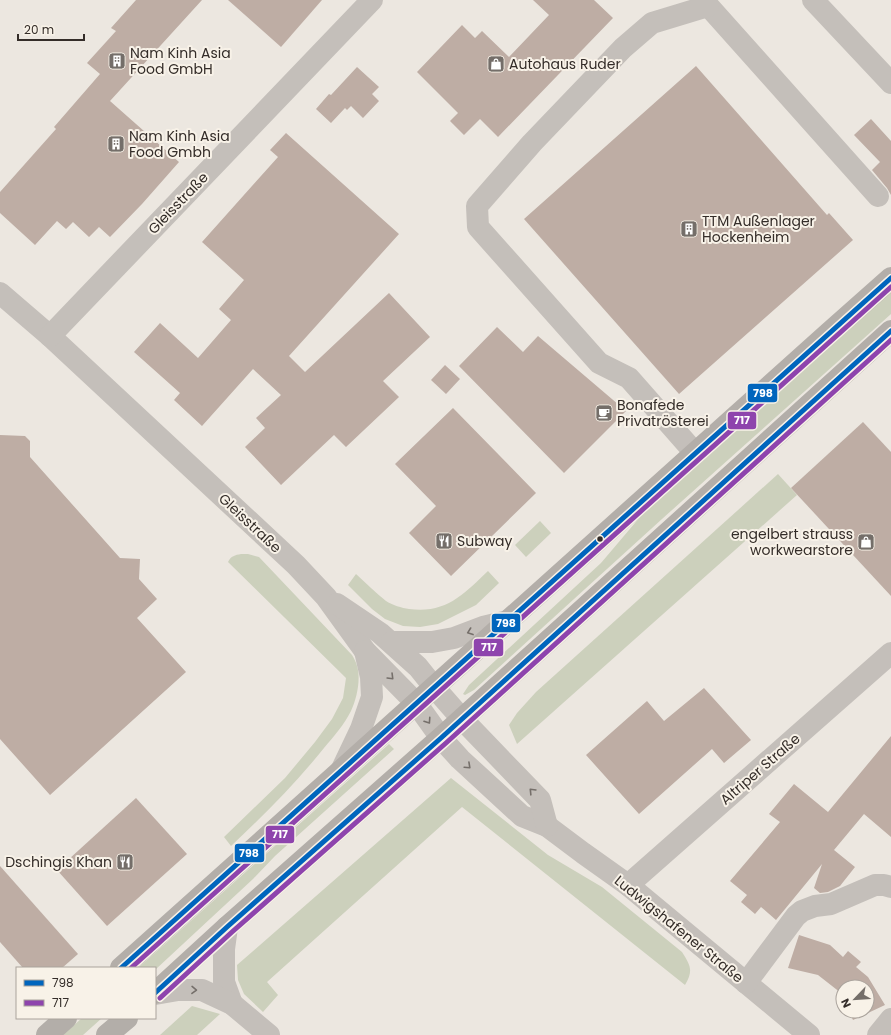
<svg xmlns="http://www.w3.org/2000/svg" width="891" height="1035" viewBox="0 0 891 1035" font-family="Poppins,sans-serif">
	<rect width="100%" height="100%" fill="#ece7e0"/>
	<g fill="#ccd0bc">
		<path d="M891 289V314L662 519 474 690 465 695 463 694 469 685 601 563 657 497Z"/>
		<path d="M778 474 797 495 517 744 509 725 517 713 536 692Z"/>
		<path d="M540 521 551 533 526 557 515 545Z"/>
		<path d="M241 554H248L259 557 352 655C354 658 356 662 357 666 361 679 357 698 351 711 344 725 334 736 324 748 296 783 264 815 231 846L224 837 285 778 315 742 332 719 343 698 346 678 228 562C231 556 235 555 241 554Z"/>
		<path d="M488 571 499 583 476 605 438 624 420 627 403 626 385 619 372 609 348 585 356 574C366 583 376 593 386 601 392 605 402 608 409 609 446 614 464 594 488 571Z"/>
		<path d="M389 744 394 749 275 856 253 879 155 970V968H138Z"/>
		<path d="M451 778 548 855 602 887 682 952C690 965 694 970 685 985L462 807 267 982 278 995 263 1012 244 994 238 980 237 965Z"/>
		<path d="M192 1006 220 1014 197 1035H160Z"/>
		<path d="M82 1018H102L83 1035H63Z"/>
	</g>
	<g fill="#beada4">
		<path d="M136 0H202L110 101 179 162 142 204 110 237 99 227 89 237 73 222 66 229 57 221 35 245 0 213V192L56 129 54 127 100 74 87 63 116 31 111 28Z"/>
		<path d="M228 0H322L281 47Z"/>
		<path d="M533 0H594L613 18 498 137 480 119 464 135 450 121 458 113 417 72 462 25 475 38 482 31 509 57 549 15Z"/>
		<path d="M696 66 827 215 829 213 853 240 679 394 524 219Z"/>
		<path d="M357 67 379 87 372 94 379 101 363 118 351 106 347 110 345 108 331 123 316 109 329 94 331 95Z"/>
		<path d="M871 119 891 141V195L887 188 872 170 880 162 854 135Z"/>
		<path d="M286 133 399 234 289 356 305 372 389 293 430 337 383 381 399 397 346 447 334 435 281 485 245 447 265 428 256 418 281 395 253 369 202 426 174 400 180 393 134 352 160 323 198 358 231 320 219 309 244 280 202 242 278 157 270 150Z"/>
		<path d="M497 327 523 352 538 336 626 411 564 473 459 366Z"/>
		<path d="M445 365 460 379 446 394 431 380Z"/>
		<path d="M453 408 536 493 451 576 409 533 436 506 395 464Z"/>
		<path d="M863 422 891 452V596L791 488Z"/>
		<path d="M0 435 25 436 30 441V457L120 558 140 559 139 579 157 599 137 618 186 672 50 795 0 739Z"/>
		<path d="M704 688 751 740 724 763 712 749 639 814 586 755 647 701 664 721Z"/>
		<path d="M891 736V837L864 814 834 850 855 867 840 886 828 892 820 893 814 888 822 864 776 920 761 907 755 914 741 902 747 895 730 881 780 822 769 814 794 784 828 812Z"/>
		<path d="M136 798 187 854 107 926 57 870Z"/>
		<path d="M0 866 78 954 62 968H23L0 942Z"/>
		<path d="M799 935 830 945 843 957 848 951 861 962 856 967 868 977 885 1005 853 1020 849 1011H867V987H843V998L841 993 818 975 788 968Z"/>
	</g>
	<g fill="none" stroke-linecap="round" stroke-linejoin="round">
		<g stroke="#c4bfba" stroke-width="22">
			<path d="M703 0 878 196"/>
			<path d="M813 0 891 83"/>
			<path d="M0 293 50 336 296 565 326 597 365 651 416 703 441 738 460 759 522 816 547 826 583 853 628 885 809 1035"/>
			<path d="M50 336 372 0"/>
			<path d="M695 453 629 378 599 363 478 227 477 206 532 143 623 48 652 23 708 6"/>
			<path d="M337 604 380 633 418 667 434 687 462 719 540 800 547 826"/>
			<path d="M392 642H432L454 638 483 627 508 621"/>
			<path d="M341 771 361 729 372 697 371 677 365 651"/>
			<path d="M628 885 891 653"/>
			<path d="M227 927 224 949V982L232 1004"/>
			<path d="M746 983 796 916 802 911 815 906 831 904 875 885H884L891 887"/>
			<path d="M155 994 178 990H202L232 1004 269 1035"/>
			<path d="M878 1035 891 1019"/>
		</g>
		<g stroke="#b3aea9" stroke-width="22">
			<path d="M121 968 829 333 891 278"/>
			<path d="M155 993 227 927 441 738 891 331"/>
			<path d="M47 1035 66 1018"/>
			<path d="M107 1035 127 1018"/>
		</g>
		<g stroke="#f8f2e8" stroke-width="8">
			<g id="bus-1">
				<path d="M121 968 891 278"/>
				<path d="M155 993 227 927 441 738 891 331"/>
			</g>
		</g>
		<g stroke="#f8f2e8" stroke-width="8">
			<g id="bus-2">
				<path d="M131 968 891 287"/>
				<path d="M160 998 232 932 446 743 891 340"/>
			</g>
		</g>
		<use href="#bus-1" stroke="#0065bd" stroke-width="5"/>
		<use href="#bus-2" stroke="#8e44ad" stroke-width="5"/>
	</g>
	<defs><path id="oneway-chevron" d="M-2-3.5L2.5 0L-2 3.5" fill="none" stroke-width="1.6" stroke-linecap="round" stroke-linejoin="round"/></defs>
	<g stroke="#756f6a">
		<use href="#oneway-chevron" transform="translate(470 632) rotate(160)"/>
		<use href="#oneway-chevron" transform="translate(391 677) rotate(45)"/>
		<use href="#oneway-chevron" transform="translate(428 721) rotate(56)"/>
		<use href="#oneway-chevron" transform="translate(468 766) rotate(43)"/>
		<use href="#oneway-chevron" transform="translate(532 791) rotate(-134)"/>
		<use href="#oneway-chevron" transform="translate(194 990) rotate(1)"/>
	</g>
	<defs>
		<g id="building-square" transform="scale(0.9)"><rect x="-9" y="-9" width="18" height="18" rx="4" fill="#746e69" stroke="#f8f2e8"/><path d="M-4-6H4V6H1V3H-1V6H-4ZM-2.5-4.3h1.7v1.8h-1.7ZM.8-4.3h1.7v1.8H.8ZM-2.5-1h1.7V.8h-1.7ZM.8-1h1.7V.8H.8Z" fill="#fff"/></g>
		<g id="shop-square" transform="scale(0.9)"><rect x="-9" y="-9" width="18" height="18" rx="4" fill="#746e69" stroke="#f8f2e8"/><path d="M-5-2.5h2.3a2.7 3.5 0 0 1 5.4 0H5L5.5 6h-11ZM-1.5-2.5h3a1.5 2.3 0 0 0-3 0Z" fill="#fff"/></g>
		<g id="cafe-square" transform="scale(0.9)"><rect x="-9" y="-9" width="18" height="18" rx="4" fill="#746e69" stroke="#f8f2e8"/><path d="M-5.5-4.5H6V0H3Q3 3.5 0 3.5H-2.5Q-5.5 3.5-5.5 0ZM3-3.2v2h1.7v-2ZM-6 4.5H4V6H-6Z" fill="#fff"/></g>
		<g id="restaurant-square" transform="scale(0.9)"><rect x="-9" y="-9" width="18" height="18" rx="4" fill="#746e69" stroke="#f8f2e8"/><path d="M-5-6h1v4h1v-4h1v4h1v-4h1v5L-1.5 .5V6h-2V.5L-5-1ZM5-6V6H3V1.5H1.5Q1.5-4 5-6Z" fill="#fff"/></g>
	</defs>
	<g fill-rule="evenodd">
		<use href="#building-square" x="117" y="61"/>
		<use href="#shop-square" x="496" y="64"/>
		<use href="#building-square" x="116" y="144"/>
		<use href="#building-square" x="689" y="229"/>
		<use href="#cafe-square" x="604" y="413"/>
		<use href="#restaurant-square" x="444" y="541"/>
		<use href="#shop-square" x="866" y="542"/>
		<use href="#restaurant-square" x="125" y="862"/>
	</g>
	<circle fill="#342d29" stroke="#f8f2e8" stroke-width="1.5" cx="600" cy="539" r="3.5"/>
	<g text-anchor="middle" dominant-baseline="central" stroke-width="4" stroke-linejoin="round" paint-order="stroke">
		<g font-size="14" fill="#342d29" stroke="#f8f2e8" text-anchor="start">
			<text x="130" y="53">Nam Kinh Asia<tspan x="130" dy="16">Food GmbH</tspan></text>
			<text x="509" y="64">Autohaus Ruder</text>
			<text x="129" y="136">Nam Kinh Asia<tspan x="129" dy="16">Food Gmbh</tspan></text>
			<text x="702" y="221">TTM Außenlager<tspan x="702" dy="16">Hockenheim</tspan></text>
			<text x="617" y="405">Bonafede<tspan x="617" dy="16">Privatrösterei</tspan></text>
			<text x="853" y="534" text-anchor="end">engelbert strauss<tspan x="853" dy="16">workwearstore</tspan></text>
			<text x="457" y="541">Subway</text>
			<text x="112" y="862" text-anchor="end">Dschingis Khan</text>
		</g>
		<g font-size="14" fill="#342d29" stroke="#f8f2e8">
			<text transform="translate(178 203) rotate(-46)">Gleisstraße</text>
			<text transform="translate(250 523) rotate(43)">Gleisstraße</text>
			<text transform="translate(760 769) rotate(-41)">Altriper Straße</text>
			<text transform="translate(679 929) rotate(39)">Ludwigshafener Straße</text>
		</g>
	</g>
	<g stroke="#f8f2e8" stroke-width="1.5">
		<rect x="747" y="383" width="31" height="20" rx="4" fill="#0065bd"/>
		<rect x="727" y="411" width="30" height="19" rx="4" fill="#8e44ad"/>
		<rect x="491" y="613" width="30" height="20" rx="4" fill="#0065bd"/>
		<rect x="473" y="638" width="31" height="19" rx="4" fill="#8e44ad"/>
		<rect x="265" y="825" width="30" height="19" rx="4" fill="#8e44ad"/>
		<rect x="234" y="843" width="31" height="20" rx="4" fill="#0065bd"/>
	</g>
	<g font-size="11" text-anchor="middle" font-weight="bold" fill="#fff">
		<text x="763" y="397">798</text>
		<text x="742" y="424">717</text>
		<text x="506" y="627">798</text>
		<text x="489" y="651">717</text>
		<text x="280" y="838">717</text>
		<text x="249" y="857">798</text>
	</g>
	<rect x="16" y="967" width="140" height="52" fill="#f8f2e8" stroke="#aaa39c"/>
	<rect x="24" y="980" width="20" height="6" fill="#0065bd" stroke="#aaa39c"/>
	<text x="52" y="987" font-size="12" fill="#342d29">798</text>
	<rect x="24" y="1000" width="20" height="6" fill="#8e44ad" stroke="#aaa39c"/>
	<text x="52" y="1007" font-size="12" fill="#342d29">717</text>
	<g transform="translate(855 999) rotate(245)"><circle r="19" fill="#f8f2e8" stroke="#aaa39c"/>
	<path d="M0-3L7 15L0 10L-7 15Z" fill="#746e69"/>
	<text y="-6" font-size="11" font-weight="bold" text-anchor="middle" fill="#342d29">N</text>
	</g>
	<path d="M18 34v6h66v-6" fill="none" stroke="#342d29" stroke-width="2"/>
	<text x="24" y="34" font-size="12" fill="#342d29" stroke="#f8f2e8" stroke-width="3" paint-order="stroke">20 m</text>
</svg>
